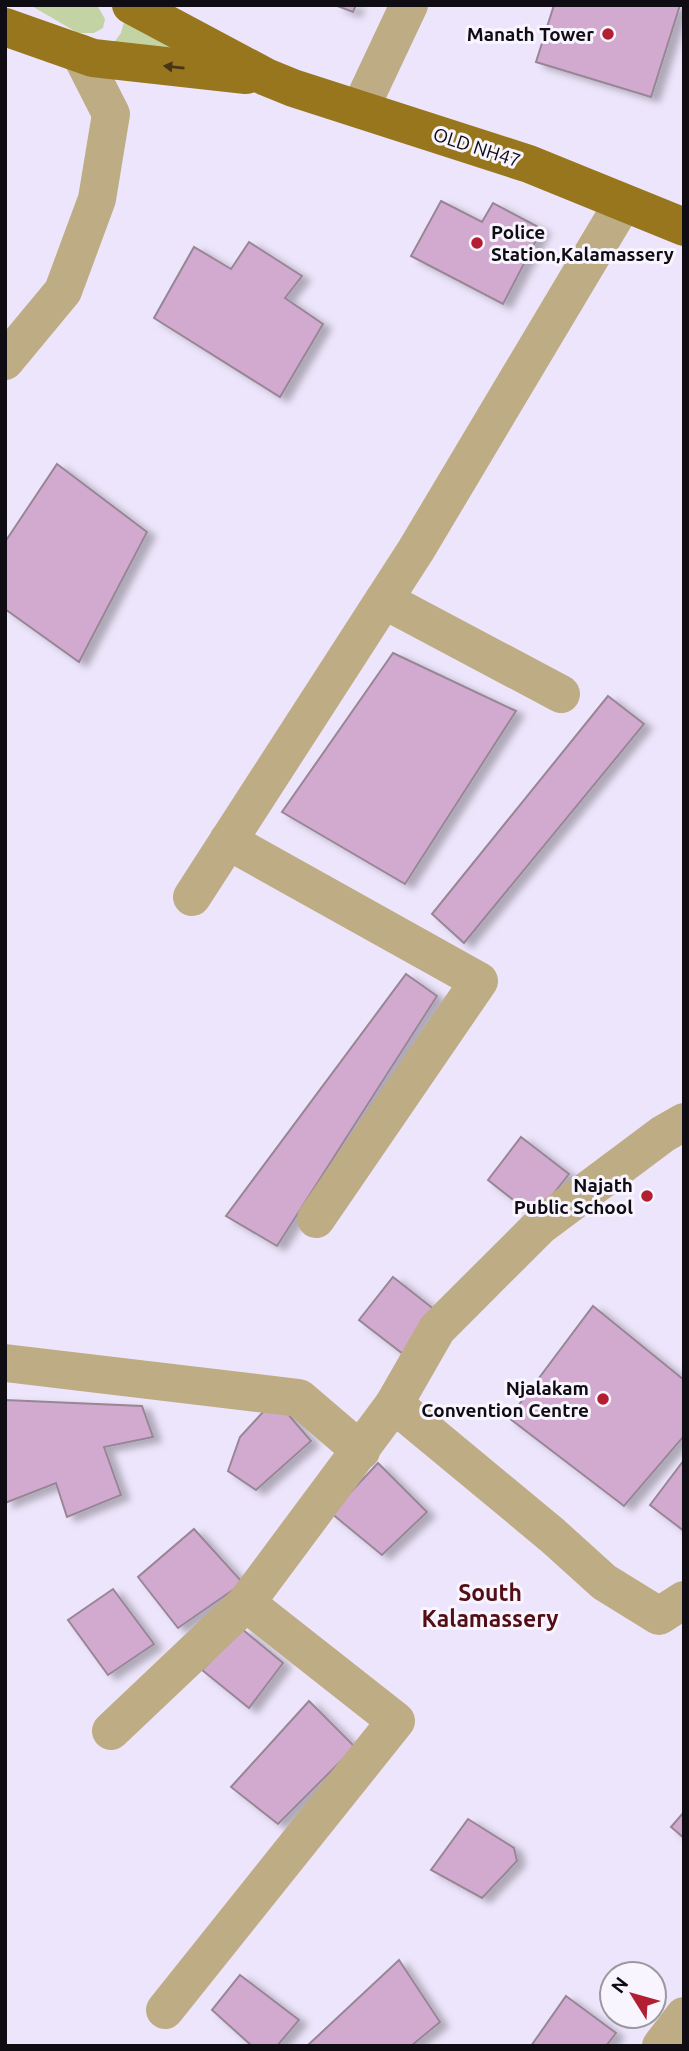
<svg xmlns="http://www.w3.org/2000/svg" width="689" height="2051" viewBox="0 0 689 2051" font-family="Ubuntu,sans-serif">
	<defs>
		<filter id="shadow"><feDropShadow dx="8" dy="4.5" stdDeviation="3.5" flood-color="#0004"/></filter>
	</defs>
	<rect width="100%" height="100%" fill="#ede5fb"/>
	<g fill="#c3d3a3">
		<path d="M30 5H97L105 19 103 28 94 33H78Z"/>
		<path d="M124 22 202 52 112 45 121 33Z"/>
	</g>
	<g fill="#d2aacf" stroke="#988696" stroke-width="2" filter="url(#shadow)">
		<path d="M335 5H356L353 12Z"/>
		<path d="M554 5H680L651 97 536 62Z"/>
		<path d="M441 201 482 222 493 203 542 229 503 304 411 256Z"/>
		<path d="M249 242 302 276 285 298 323 324 280 397 154 318 194 247 231 269Z"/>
		<path d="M57 464 147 532 79 662 5 609V542Z"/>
		<path d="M393 653 516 711 405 884 282 812Z"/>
		<path d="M608 696 644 724 464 943 432 914Z"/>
		<path d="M406 974 437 996 277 1246 226 1216Z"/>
		<path d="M521 1137 569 1174 535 1217 488 1180Z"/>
		<path d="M393 1277 440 1314 407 1357 359 1320Z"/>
		<path d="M593 1306 684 1380V1436L624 1506 509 1418Z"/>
		<path d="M275 1399 311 1441 256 1490 228 1471 240 1437Z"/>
		<path d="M5 1400 142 1406 153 1437 104 1447 121 1495 67 1517 56 1483 5 1503Z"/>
		<path d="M684 1460V1531L650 1505Z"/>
		<path d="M378 1463 427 1512 382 1555 331 1513Z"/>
		<path d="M194 1529 243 1583 178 1628 138 1577Z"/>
		<path d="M113 1589 154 1644 108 1675 68 1620Z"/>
		<path d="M242 1629 283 1663 249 1708 202 1670Z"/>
		<path d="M309 1701 355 1747 278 1824 231 1787Z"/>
		<path d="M684 1812V1838L671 1827Z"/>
		<path d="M468 1819 514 1848 517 1861 482 1898 431 1870Z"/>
		<path d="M399 1960 440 2022 411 2046H307Z"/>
		<path d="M240 1975 299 2020 277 2046H252L212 2010Z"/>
		<path d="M566 1996 616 2033 606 2046H531Z"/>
	</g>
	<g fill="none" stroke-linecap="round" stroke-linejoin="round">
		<g stroke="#beac84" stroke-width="38">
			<path d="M360 109 409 5"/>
			<path d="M5 361 63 291 97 199 111 114 80 53"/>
			<path d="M384 600 561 694"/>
			<path d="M228 841 479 981 316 1219"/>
			<path d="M192 897 416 550 623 203"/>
			<path d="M5 1363 299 1398 361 1451"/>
			<path d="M394 1404 552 1535 604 1582 659 1616 684 1600"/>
			<path d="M111 1731 246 1603"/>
			<path d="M165 2010 396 1721 246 1603 394 1404 437 1329 540 1226 663 1134 684 1122"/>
			<path d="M661 2046 684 2016"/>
		</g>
		<g stroke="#98761e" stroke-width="38">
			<path d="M131 5 266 77 293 88 529 164 684 227"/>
			<path d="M5 27 93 58 246 75"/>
		</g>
	</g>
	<defs><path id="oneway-solid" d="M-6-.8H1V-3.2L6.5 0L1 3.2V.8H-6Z" transform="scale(1.75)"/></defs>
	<use fill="#463617" href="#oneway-solid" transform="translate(174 67) rotate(-174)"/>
	<g fill="#b21f33" stroke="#f8f5fe" stroke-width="2.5">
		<circle cx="608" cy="34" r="7"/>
		<circle cx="477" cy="243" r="7"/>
		<circle cx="647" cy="1196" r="7"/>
		<circle cx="603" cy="1399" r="7"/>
	</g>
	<g text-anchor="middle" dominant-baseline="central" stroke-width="6" stroke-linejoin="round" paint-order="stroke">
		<g font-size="19" font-weight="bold" fill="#0f0c13" stroke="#f8f5fe" text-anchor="end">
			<text x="594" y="34">Manath Tower</text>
			<text x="491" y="232" text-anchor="start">Police<tspan x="491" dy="22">Station,Kalamassery</tspan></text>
			<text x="633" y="1185">Najath<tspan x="633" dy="22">Public School</tspan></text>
			<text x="589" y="1388">Njalakam<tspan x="589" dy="22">Convention Centre</tspan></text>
		</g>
		<g font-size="19" fill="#0f0c13" stroke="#f8f5fe">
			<text transform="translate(477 147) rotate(18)">OLD NH47</text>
		</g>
		<g font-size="23" font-weight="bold" fill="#520d15" stroke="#f8f5fe">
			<text x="490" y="1592">South<tspan x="490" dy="26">Kalamassery</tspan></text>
		</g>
	</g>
	<rect width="689" height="2051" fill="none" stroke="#0f0c13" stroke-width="14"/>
	<g transform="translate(633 1995) rotate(307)"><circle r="33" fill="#f8f5fe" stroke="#9b98a0" stroke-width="2"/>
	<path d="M0-5L12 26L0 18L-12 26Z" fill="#b21f33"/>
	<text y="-10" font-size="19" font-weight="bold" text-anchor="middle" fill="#0f0c13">N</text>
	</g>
</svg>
